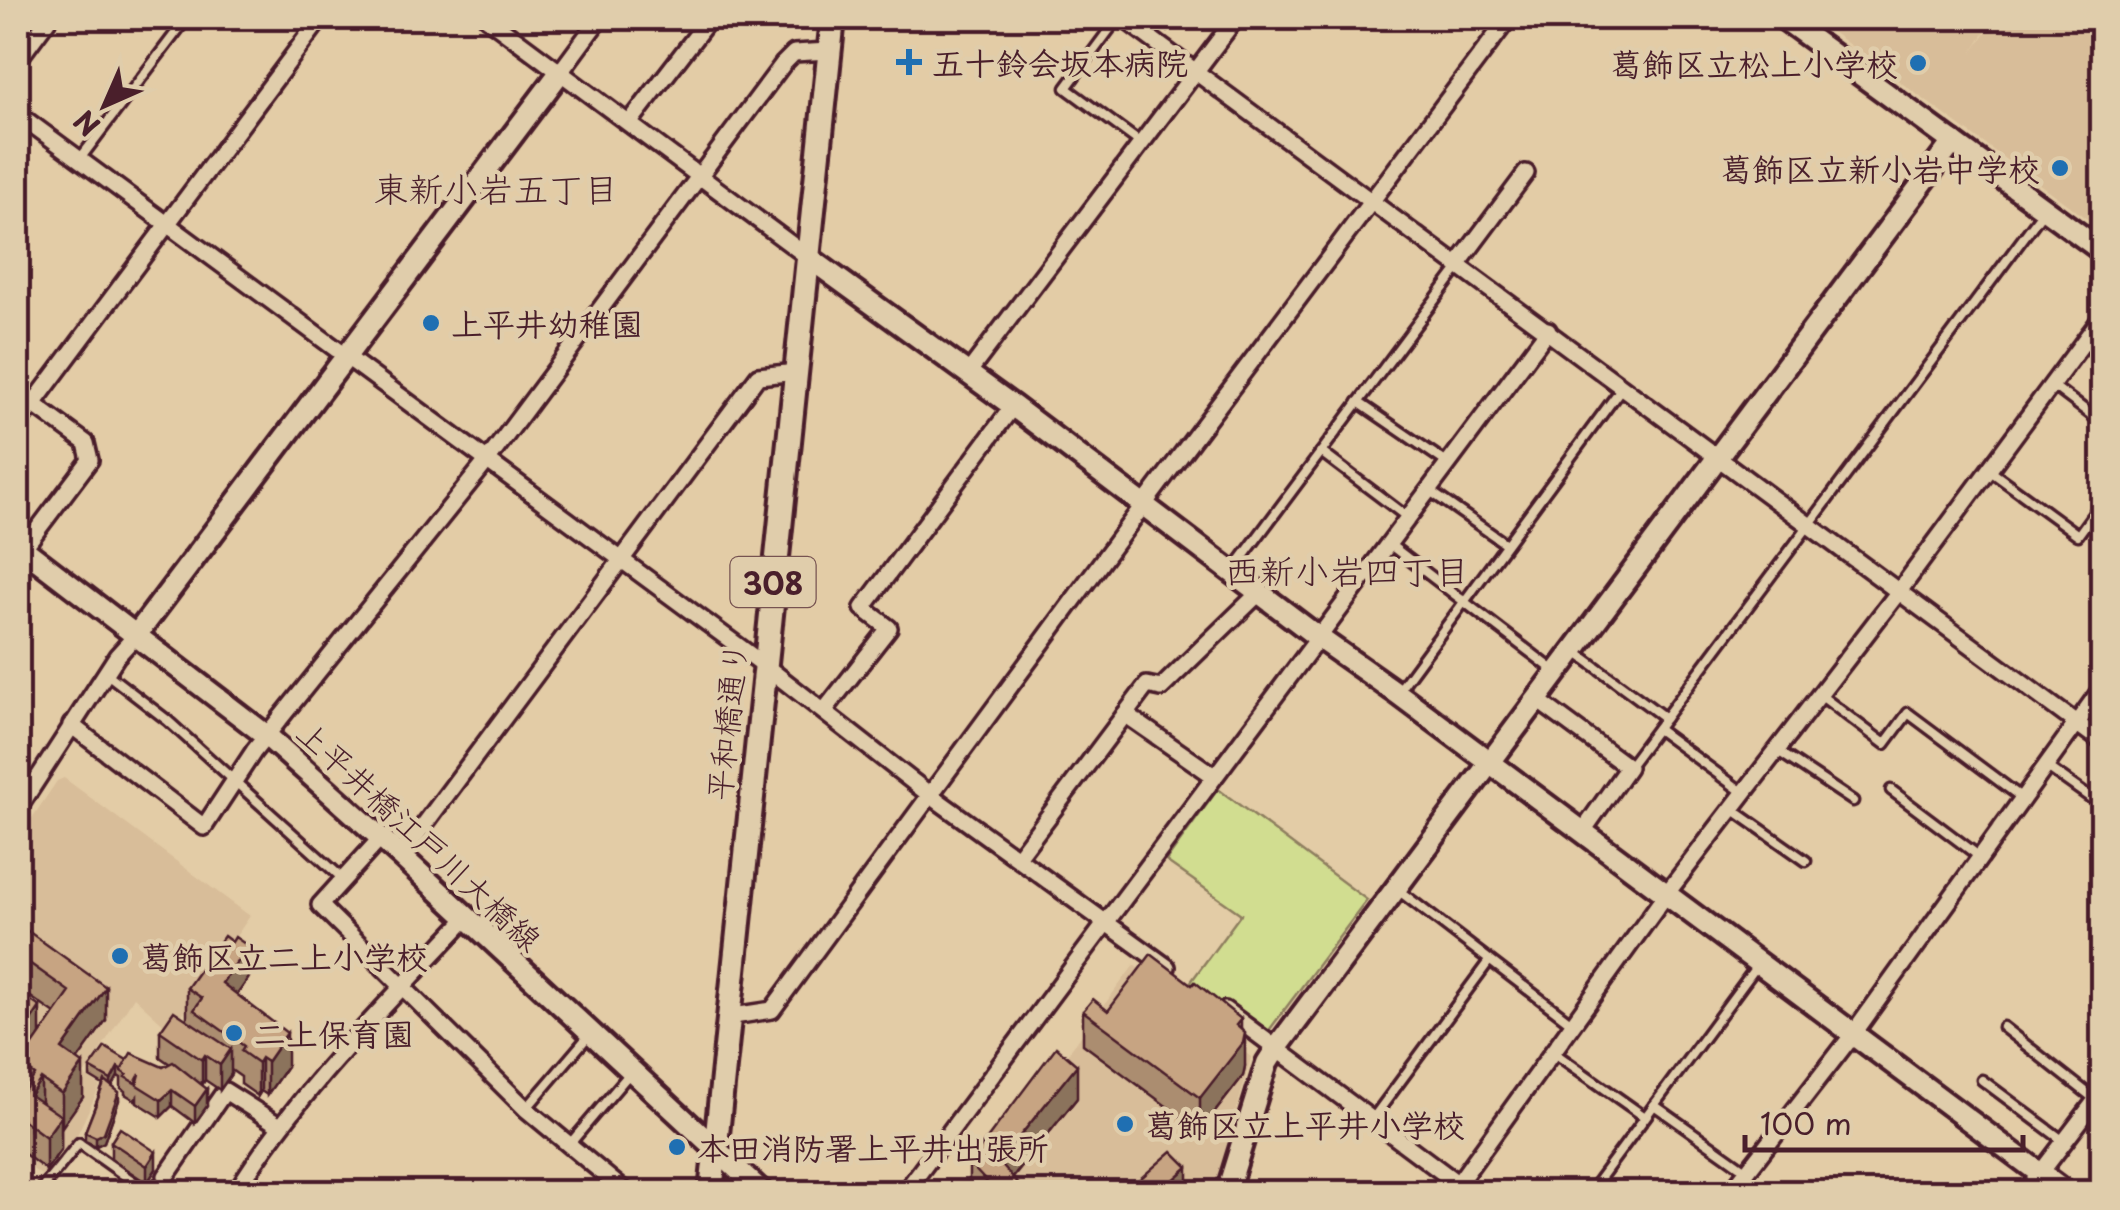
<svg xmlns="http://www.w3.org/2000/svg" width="2120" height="1210" viewBox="0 0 2120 1210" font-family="'Playpen Sans','Klee One',sans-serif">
	<rect width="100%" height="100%" fill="#e3cca6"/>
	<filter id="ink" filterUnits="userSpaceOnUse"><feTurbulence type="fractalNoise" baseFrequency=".01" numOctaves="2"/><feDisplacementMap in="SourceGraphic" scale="20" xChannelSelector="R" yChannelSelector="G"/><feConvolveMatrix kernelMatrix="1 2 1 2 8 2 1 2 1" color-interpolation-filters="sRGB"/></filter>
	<g filter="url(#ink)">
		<g fill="#d8bd99">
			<path d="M1813 18H1994L1971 54 1996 18H2102V230Z"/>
			<path d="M64 778 250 916 171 1031 134 997 84 1075 100 1086 77 1135 44 1177 18 1159V839L57 781Z"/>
			<path d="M1134 965 1251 1057 1215 1191 965 1192Z"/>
		</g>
		<path fill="#d1dd90" stroke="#8e7e5e" stroke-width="2.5" d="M1218 789 1367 900 1264 1037 1190 983 1241 914 1166 861Z"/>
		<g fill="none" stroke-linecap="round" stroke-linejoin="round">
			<g stroke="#4a1f2b" stroke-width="15">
				<g id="lane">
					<path d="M1118 18 1066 88 1142 144"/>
					<path d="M79 160 187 18"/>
					<path d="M2052 385 2102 423"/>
					<path d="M1358 402 1447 463"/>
					<path d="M1321 452 1407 517"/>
					<path d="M1989 470 2078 535 2102 502"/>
					<path d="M1427 489 1506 544"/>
					<path d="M1389 544 1556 672"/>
					<path d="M1233 570 1460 266"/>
					<path d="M1576 652 1665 718"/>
					<path d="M106 673 167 720 343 879"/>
					<path d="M1397 693 1623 386"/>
					<path d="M1820 695 1885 744 1908 713 2022 798"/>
					<path d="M1657 729 1744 793"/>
					<path d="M1778 751 1853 801"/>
					<path d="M1629 766 2042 213"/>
					<path d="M2046 766 2102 806"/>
					<path d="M1891 790 1980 857"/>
					<path d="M1732 809 1806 861"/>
					<path d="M1398 890 1573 1024"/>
					<path d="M2003 1027 2096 1100"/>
					<path d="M1553 1052 1645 1117"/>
					<path d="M1982 1080 2065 1142"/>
					<path d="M1654 1105 1747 1171"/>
					<path d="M526 1109 591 1033"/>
					<path d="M1371 1121 1489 961"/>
					<path d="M568 1146 630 1073"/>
					<path d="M39 1192 79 1143 148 1192 166 1176 172 1192"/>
					<path d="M1590 1192 1756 967"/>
				</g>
			</g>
			<g stroke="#4a1f2b" stroke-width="22">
				<g id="street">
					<path d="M487 18 808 257"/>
					<path d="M1123 18 2102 742"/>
					<path d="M18 60 49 18"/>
					<path d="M561 71 600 18"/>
					<path d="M18 114 764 665 930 795 1167 967"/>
					<path d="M630 122 710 18"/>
					<path d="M1458 264 1526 173"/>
					<path d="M968 373 1236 18"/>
					<path d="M18 393 86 443 90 460 23 549"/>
					<path d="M18 424 321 18"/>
					<path d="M1536 699 1628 767 1583 831"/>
					<path d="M824 711 889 628 863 608 1013 406"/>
					<path d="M1125 714 1214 776"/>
					<path d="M71 725 204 827 254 751 487 461 783 64 794 53 829 51"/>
					<path d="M18 809 117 656 137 634"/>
					<path d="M380 839 320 905 526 1109 626 1192"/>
					<path d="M401 856 758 376 797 372"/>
					<path d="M1018 857 1147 685 1161 688 1261 591"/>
					<path d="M1225 1010 1469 1192"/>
					<path d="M727 1017 772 1010 1136 515 1509 18"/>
					<path d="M166 1176 225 1091 280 1126"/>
					<path d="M236 1192C298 1091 385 1006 466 919"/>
					<path d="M905 1192 1548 330"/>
					<path d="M1452 1192 1667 893 1900 590 2102 317"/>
					<path d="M1731 1192 1854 1033 2102 688"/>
					<path d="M2026 1192 2102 1092"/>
				</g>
			</g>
			<g stroke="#4a1f2b" stroke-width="28">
				<g id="secondary">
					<path d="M1783 18 2102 251"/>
					<path d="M808 257 1013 406 1319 638 1397 693 2065 1192"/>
					<path d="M18 545 267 736 401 856 762 1192"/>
					<path d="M137 634 561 71"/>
					<path d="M1227 1192 1267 1063 1276 1049 1953 142"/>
				</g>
			</g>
			<g stroke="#4a1f2b" stroke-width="30">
				<path id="primary" d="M711 1192 833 18"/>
			</g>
			<use href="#lane" stroke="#e0cdab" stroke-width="8"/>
			<use href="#street" stroke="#e0cdab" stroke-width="15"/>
			<use href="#secondary" stroke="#e0cdab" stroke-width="20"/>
			<use href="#primary" stroke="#e0cdab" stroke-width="22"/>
		</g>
		<g fill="#ab8d70" stroke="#4a1f2b" stroke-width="2.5">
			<path d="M1156 18H1179L1169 30 1156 20Z"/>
			<path d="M18 924 106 1020 77 1060 83 1097 61 1126V1149L46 1170 18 1149V1087L20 1088 18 992 40 1035 55 1014 18 988Z"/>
			<path d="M248 979 237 994 287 1066 267 1095 261 1091 258 1096 241 1084V1077L231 1070V1074L220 1090 205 1080 202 1085 207 1106 195 1123 172 1106 161 1117 137 1102V1097L135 1100 125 1094V1091L121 1088V1078L118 1076 112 1086 119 1100 104 1142 96 1146 85 1141V1132L103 1085 90 1077V1068L127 1060 163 1067 170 1064 160 1057V1031L187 1020V988Z"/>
			<path d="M1083 1011H1108L1241 1029 1245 1066 1243 1076 1200 1131 1083 1044Z"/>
			<path d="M1077 1098 1013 1178 1025 1192H969V1163Z"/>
			<path d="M111 1142 156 1169 147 1183 111 1159Z"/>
		</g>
		<g fill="#8b735b" stroke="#4a1f2b" stroke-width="2.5">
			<path d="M1172 18H1179L1169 30V22Z"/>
			<path d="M248 946V979L222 1016V983Z"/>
			<path d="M106 987V1020L62 1082V1049Z"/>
			<path d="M40 1007V1040L20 1064V1070L18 1073V1040Z"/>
			<path d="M1241 1019V1045L1245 1033V1066L1243 1076 1200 1131V1098L1236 1025Z"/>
			<path d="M287 1033V1066L267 1095V1062Z"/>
			<path d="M231 1049V1074L220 1090V1065Z"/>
			<path d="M205 1055V1080L202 1085V1060Z"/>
			<path d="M261 1058V1091L258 1096V1063Z"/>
			<path d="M83 1064V1097L62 1127V1094Z"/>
			<path d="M1077 1065V1098L1001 1192 999 1162Z"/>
			<path d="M118 1067V1076L111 1089V1080Z"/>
			<path d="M41 1079V1112L30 1128V1095Z"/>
			<path d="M207 1089V1106L195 1123V1106Z"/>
			<path d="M172 1090V1106L161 1117V1100Z"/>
			<path d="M119 1092V1100L104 1142 96 1146V1137Z"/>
			<path d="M61 1116V1149L46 1170V1137Z"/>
			<path d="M156 1152V1169L147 1183V1166Z"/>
			<path d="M1188 1167V1192H1160Z"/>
		</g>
		<g fill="#c7a482" stroke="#4a1f2b" stroke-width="2.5">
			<path d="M18 924 106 987 62 1049 83 1064 62 1094 41 1079 30 1095 61 1116 46 1137 18 1116V1087L24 1091 35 1075 20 1064 70 992 18 955Z"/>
			<path d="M224 936 232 942 235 937 248 946 222 983 287 1033 267 1062 261 1058 258 1063 241 1051 244 1046 194 1010 202 998 187 988Z"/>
			<path d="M1151 954 1192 985 1195 982 1241 1019 1236 1025 1245 1033 1243 1043 1200 1098 1083 1011 1093 999 1108 1011Z"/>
			<path d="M18 992 40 1007 18 1040Z"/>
			<path d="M174 1011 231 1049 220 1065 205 1055 202 1060 160 1031Z"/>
			<path d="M105 1047 127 1060 122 1070 118 1067 111 1080 90 1068Z"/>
			<path d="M1056 1047 1077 1065 999 1162 1025 1192H996L969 1163Z"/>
			<path d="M131 1053 163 1067 173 1062 207 1089 195 1106 172 1090 161 1100 137 1085 140 1074 135 1083 125 1077 127 1075 121 1071Z"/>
			<path d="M105 1081 119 1092 104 1133 96 1137 85 1132Z"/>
			<path d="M120 1128 156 1152 147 1166 111 1142Z"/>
			<path d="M1172 1151 1188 1167 1160 1192H1125Z"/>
		</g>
	</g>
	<g fill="#1f6fb2" stroke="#e0cdab" stroke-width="4">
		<path d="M904 47h10v10h10v10h-10v10h-10v-10h-10v-10h10z"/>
		<circle cx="1918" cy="63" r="10"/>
		<circle cx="2060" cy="168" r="10"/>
		<circle cx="431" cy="323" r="10"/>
		<circle cx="120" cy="956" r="10"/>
		<circle cx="234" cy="1033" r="10"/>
		<circle cx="1125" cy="1124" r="10"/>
		<circle cx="677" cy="1147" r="10"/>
	</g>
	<g text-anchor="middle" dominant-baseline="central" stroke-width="9" stroke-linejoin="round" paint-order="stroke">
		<rect fill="#e0cdab" stroke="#775351" stroke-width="2.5" x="730.5" y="557" width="85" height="50" rx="8"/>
		<g font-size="30" font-weight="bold" fill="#4a1f2b">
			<text x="773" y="582">308</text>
		</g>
		<g font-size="32" font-weight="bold" fill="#4a1f2b" stroke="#e0cdab" text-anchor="start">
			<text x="932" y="62">五十鈴会坂本病院</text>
			<text x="1898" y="63" text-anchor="end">葛飾区立松上小学校</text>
			<text x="2040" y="168" text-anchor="end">葛飾区立新小岩中学校</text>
			<text x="451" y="323">上平井幼稚園</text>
			<text x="140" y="956">葛飾区立二上小学校</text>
			<text x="254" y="1033">二上保育園</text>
			<text x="1145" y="1124">葛飾区立上平井小学校</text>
			<text x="697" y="1147">本田消防署上平井出張所</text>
		</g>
		<g font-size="32" fill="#4a1f2b" stroke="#e0cdab">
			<text transform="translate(726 721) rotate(-84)">平和橋通り</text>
			<text transform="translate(420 835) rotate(43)">上平井橋江戸川大橋線</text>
		</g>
		<g font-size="35" fill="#4a1f2b" stroke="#e0cdab">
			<text x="496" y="187">東新小岩五丁目</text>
			<text x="1347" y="569">西新小岩四丁目</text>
		</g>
	</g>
	<rect width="2120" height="1210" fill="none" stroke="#e0cdab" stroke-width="60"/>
	<rect x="30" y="30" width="2060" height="1150" fill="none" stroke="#4a1f2b" stroke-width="4" filter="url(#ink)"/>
	<g transform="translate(105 105) rotate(225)" stroke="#e0cdab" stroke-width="8" paint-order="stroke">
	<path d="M0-8L18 38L0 25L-18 38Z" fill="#4a1f2b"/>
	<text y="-15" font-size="28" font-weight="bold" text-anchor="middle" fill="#4a1f2b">N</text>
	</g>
	<path d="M1745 1135v15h278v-15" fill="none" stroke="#4a1f2b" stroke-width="5"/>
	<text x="1760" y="1135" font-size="30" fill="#4a1f2b" stroke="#e0cdab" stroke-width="8" paint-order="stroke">100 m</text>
</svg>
